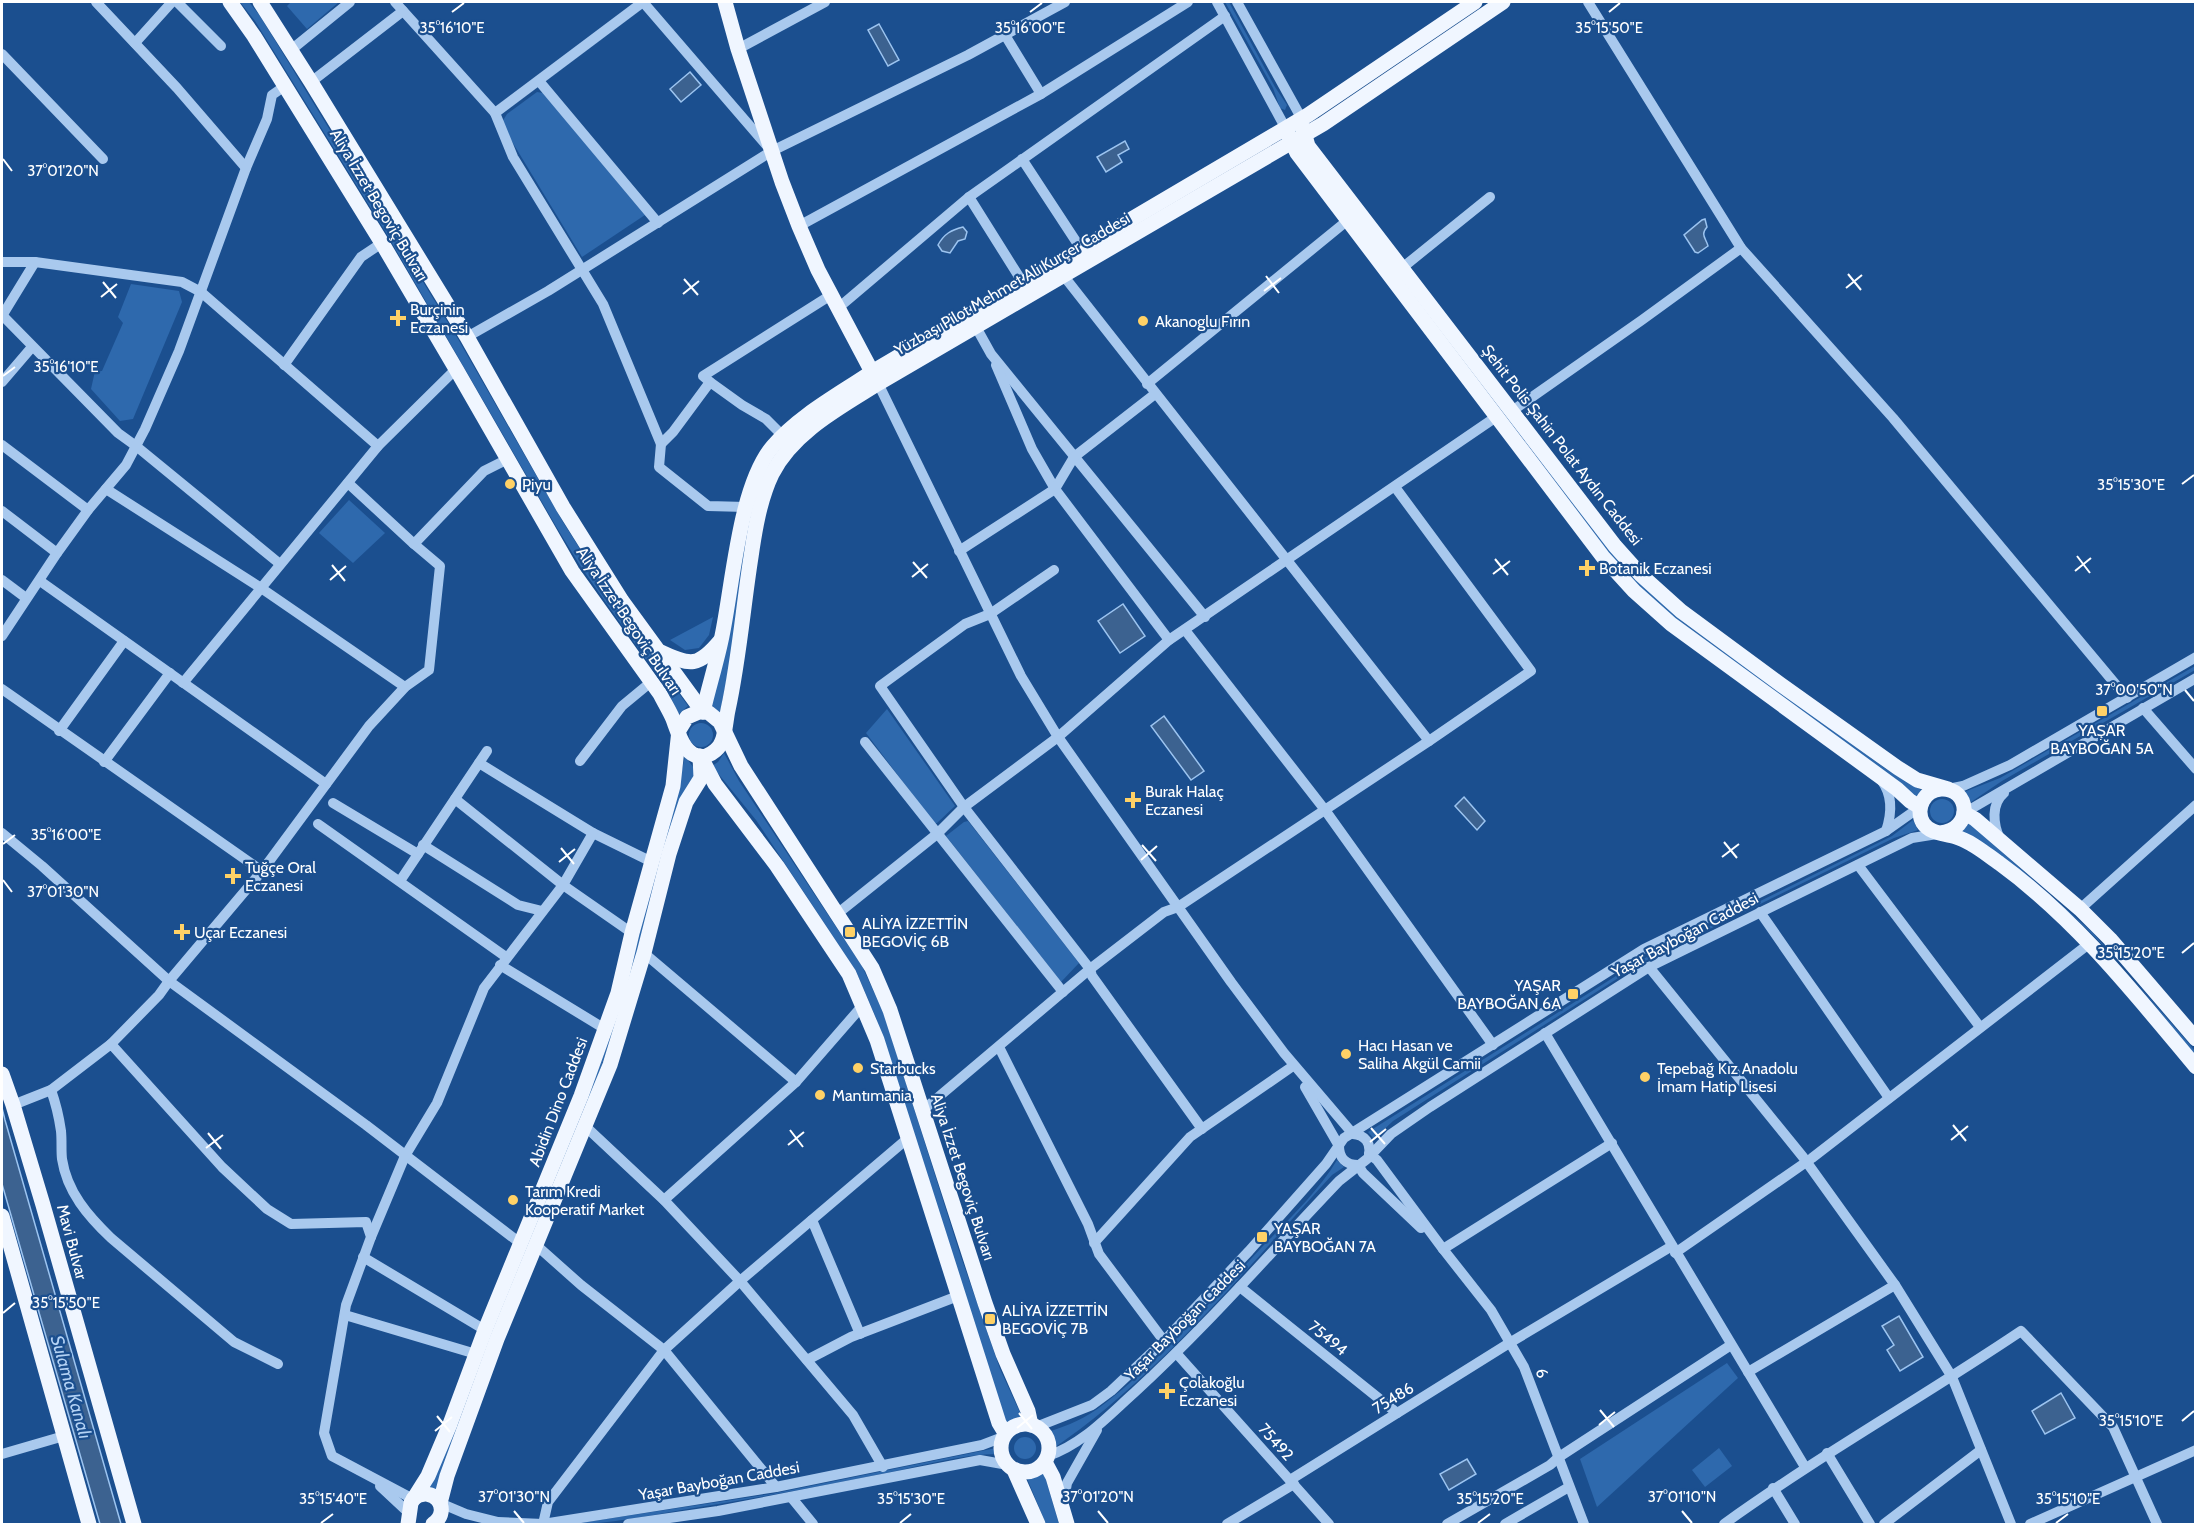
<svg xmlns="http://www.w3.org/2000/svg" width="2197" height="1526" viewBox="0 0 2197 1526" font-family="Cabin,sans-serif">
	<rect width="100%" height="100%" fill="#1b4f8f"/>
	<g fill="#2e69ad">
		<path d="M240 2H249L260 16 458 339 563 522 614 603 688 706 679 714 666 688 581 567 557 528 385 231 255 21Z"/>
		<path d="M291 2H339L307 29 287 6Z"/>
		<path d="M1225 2H1229L1275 87 1287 105 1285 110 1280 108 1273 88Z"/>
		<path d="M537 92 543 93 645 215 582 257 505 130 502 122 507 114Z"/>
		<path d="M1303 148 1619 562 1683 622 1886 769 1923 791 1915 798 1682 624 1648 596 1617 564Z"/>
		<path d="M131 284 179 291 182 302 133 419 120 421 91 389 95 371H102L123 323 118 317Z"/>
		<path d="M782 448 731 655 720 714 709 702 756 490Z"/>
		<path d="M349 500 385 533 353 563 319 533Z"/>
		<path d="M713 617 709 635 699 648 685 650 670 640Z"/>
		<path d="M2195 666V670L2002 781 1971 802 1964 792 2000 778Z"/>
		<path d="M887 709 955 806 937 823H934L866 733Z"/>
		<circle cx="701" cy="735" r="12"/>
		<path d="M724 753 739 781 862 966 884 1014 960 1254 1000 1369 1023 1419 1014 1421 1007 1426 876 1018 856 971 756 820 712 766 718 762Z"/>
		<path d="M685 756 696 771 676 813 627 990 598 1076 438 1491 429 1487 521 1259 673 812Z"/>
		<circle cx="1942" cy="811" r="12"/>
		<path d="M1913 820 1918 830 1894 838 1645 961 1393 1121 1374 1139 1368 1132 1643 959 1892 836Z"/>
		<path d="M968 821 1079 963 1061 982 946 836 964 822Z"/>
		<path d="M1969 823 2092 932 2186 1040 2195 1051V1055C2154 1005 2114 951 2065 909 2032 881 1996 858 1962 832Z"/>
		<path d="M1337 1160 1344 1167 1332 1175C1245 1270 1160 1375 1054 1448L1047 1432C1068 1426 1086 1418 1104 1404 1156 1365 1205 1307 1250 1260 1279 1228 1315 1197 1337 1160Z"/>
		<path d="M1727 1363 1738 1378 1597 1507 1580 1459Z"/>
		<circle cx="1025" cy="1448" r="11"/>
		<path d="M996 1448 999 1454C961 1454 922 1466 886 1473 818 1487 750 1499 682 1510 647 1516 609 1524 573 1524L771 1494Z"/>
		<path d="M1719 1448 1732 1466 1705 1487 1692 1470Z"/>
		<path d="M1043 1470 1059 1524H1046L1026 1476 1034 1475Z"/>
	</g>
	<g fill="#3c6290" stroke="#9cc4f0" stroke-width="1.5">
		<path d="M879 24 899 60 888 66 868 30Z"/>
		<path d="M690 72 701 85 681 102 670 89Z"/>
		<path d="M1125 141 1129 149 1118 155 1122 162 1106 172 1097 157Z"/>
		<path d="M1705 219 1707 227C1700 235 1706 238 1708 246L1698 253 1695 252 1684 235 1702 220Z"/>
		<path d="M963 227 967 232 965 239 958 241 950 253 942 251 938 245C944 234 951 230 963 227Z"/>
		<path d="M1123 604 1145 636 1120 653 1098 621Z"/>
		<path d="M1164 716 1204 771 1191 780 1151 726Z"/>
		<path d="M1464 797 1485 821 1477 830 1455 806Z"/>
		<path d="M2 1108 5 1120 121 1524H100L2 1184Z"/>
		<path d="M1899 1316 1923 1357 1900 1371 1887 1350 1894 1345 1882 1326Z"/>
		<path d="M2061 1393 2075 1418 2045 1434 2032 1411Z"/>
		<path d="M1467 1459 1476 1474 1449 1490 1440 1474Z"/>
	</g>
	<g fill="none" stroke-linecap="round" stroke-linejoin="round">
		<g stroke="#a9c9ee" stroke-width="10">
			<path d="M96 2 177 88 246 168"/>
			<path d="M177 2 221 46"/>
			<path d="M395 2 495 113 513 157 603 304 661 444"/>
			<path d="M643 2 768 147"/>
			<path d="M1217 2 1286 129"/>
			<path d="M1237 2 1298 112 1301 120"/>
			<path d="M1588 2 1741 248 1893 418 2127 698"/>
			<path d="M1005 35 1041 94"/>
			<path d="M135 43 172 2"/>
			<path d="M738 49 825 2"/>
			<path d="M291 50 350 2"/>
			<path d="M2 54 103 159"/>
			<path d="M539 81 658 223"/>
			<path d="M311 82 403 11"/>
			<path d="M495 113 643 2"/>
			<path d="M1022 159 1081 249"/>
			<path d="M969 197 1023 283"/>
			<path d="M799 226 1041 94 1188 2"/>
			<path d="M2 262H35L182 282 201 292 378 446"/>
			<path d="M1402 268 1490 197"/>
			<path d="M1063 275 1429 741"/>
			<path d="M837 309 969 197 1225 16"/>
			<path d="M2 315 118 433 136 446 280 564"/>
			<path d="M2 316 35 262"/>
			<path d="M976 327 991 354 1205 617"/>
			<path d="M467 337 548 291 772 151 968 55 1065 2"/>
			<path d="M284 365 361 257 382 243"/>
			<path d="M996 365 1032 449 1055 489 1169 640"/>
			<path d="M875 377 1021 676 1058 737 1231 982 1284 1053 1353 1134C1365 1135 1371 1143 1369 1154"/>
			<path d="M2 382 32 347"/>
			<path d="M710 382 703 376 831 295"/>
			<path d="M1147 384 1348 220"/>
			<path d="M1512 411 1642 320 1741 248"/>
			<path d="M2 445 88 510"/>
			<path d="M348 483 414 544"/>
			<path d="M106 489 261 588 405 687"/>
			<path d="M746 507 708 506 659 467 661 444 673 432 710 382 742 405 766 419 783 436"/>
			<path d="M2 511 57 553"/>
			<path d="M959 551 1055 489 1074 457 1155 394"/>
			<path d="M1054 570 990 614 965 624 880 686 964 807 1090 969 1092 976 1202 1129"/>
			<path d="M2 580 26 598"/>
			<path d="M40 581 326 784"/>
			<path d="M1185 630 1325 810 1493 1045"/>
			<path d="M2 636 57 553 88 510 126 465 145 429 179 351 246 168 267 119 272 95 285 86"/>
			<path d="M183 683 378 446 456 369"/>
			<path d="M2 689 262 871"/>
			<path d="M2143 708 2196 769"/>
			<path d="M59 731 124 641"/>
			<path d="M865 742 1063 992"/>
			<path d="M580 761 622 706 651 682"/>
			<path d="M104 762 170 673"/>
			<path d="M479 763 593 833 652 862"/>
			<path d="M1882 781C1893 796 1892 813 1886 831"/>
			<path d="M1948 789 1963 786 2010 765 2196 657"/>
			<path d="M455 799 563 885 593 833"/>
			<path d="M333 803 418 854"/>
			<path d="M1964 813 2196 678"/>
			<path d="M318 824 506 957"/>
			<path d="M2 833 42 866 169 981 366 1125 520 1243"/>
			<path d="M2000 839C1993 824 1991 804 2004 793"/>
			<path d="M423 845 518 905 542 911"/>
			<path d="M1858 865 1980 1027"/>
			<path d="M400 881 487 751"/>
			<path d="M2080 909 2196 805"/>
			<path d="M1760 912 1889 1098"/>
			<path d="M837 914 937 834 964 807 1058 737 1169 640 1496 417"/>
			<path d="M644 953 796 1082"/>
			<path d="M500 965 605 1029"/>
			<path d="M1649 967 1803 1157 1895 1285 1952 1377 2011 1524"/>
			<path d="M1545 1033 1805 1467"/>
			<path d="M111 1044 159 995 169 981 262 871 369 726 405 687 429 670 440 566 414 544 484 471 508 459"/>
			<path d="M999 1047 1088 1224 1099 1254 1164 1341"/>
			<path d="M1305 1087 1339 1146C1339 1158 1346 1165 1358 1165"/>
			<path d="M51 1090C56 1104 59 1117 61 1131 62 1141 61 1150 62 1159 67 1192 88 1216 111 1238L234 1342 278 1364"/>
			<path d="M13 1105 51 1090 111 1044 222 1167 267 1209 291 1224 366 1222 371 1237 346 1305 324 1433 332 1456 413 1499"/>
			<path d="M923 1110 1090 969 1164 912 1178 907 1429 741 1531 671 1395 487"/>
			<path d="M1369 1154 1377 1160 1443 1249 1491 1310 1524 1367 1584 1524"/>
			<path d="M1358 1165 1363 1173 1421 1228"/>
			<path d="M664 1200 796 1082 863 1005"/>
			<path d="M812 1220 860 1334"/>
			<path d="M371 1237 405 1156 437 1103 484 988 563 885 632 933"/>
			<path d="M1094 1243 1190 1137 1293 1066"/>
			<path d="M536 1245 581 1285 664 1350 740 1281 664 1200 585 1126"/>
			<path d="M1443 1249 1612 1143"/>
			<path d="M1675 1253 1812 1158 2090 943"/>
			<path d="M363 1257 485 1330"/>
			<path d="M1240 1287 1397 1413"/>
			<path d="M345 1315 476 1354"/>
			<path d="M1177 1354 1329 1524"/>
			<path d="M807 1360 851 1337 958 1296"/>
			<path d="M1748 1372 1895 1285"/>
			<path d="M1036 1427 1092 1405 1111 1391 1164 1341 1249 1251 1326 1164 1344 1138 1644 949 1886 831 1920 807"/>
			<path d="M1827 1453 1870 1524"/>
			<path d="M2 1454 64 1436"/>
			<path d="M1048 1456C1083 1444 1108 1416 1135 1392 1207 1326 1271 1252 1339 1181L1367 1159 1391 1134 1430 1107 1649 967 1912 838 1937 834"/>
			<path d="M883 1467 853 1415 740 1281 907 1139"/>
			<path d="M1290 1480 1511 1342 1672 1246"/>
			<path d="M380 1486 410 1514"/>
			<path d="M1773 1488 1795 1524"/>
			<path d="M791 1497 813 1524"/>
			<path d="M440 1503 466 1514 498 1522 543 1524 776 1487 982 1445 1003 1437"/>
			<path d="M1063 1505 1067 1483 1097 1430"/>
			<path d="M543 1524 548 1502 664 1350 776 1487"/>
			<path d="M628 1524 718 1511 980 1460 1008 1465"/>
			<path d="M1227 1524 1294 1484"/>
			<path d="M1447 1524 1550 1465 1559 1457 1731 1345"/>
			<path d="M1505 1524 1569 1487"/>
			<path d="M1724 1524C1820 1455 1923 1397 2021 1331L2113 1427 2157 1524"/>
			<path d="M1884 1524 1981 1450"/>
			<path d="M2030 1524 2196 1450"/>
		</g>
		<g stroke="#f0f6ff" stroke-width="15">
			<path d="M230 2 254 36 382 243 456 369 572 571 660 694C664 702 669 710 673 719 678 732 685 761 706 756 712 754 720 748 722 741 725 735 726 719 728 710 739 660 743 608 751 557 755 529 760 499 772 474 793 432 841 407 879 383L1323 124 1503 2"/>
			<path d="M260 2 311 82 467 337 563 507 622 601 703 712"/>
			<path d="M725 2 738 49 782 182 799 226 818 270 872 372"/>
			<path d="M1302 126 1308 146 1615 546 1641 575 1681 611 1780 684 1898 768 1917 780 1948 789"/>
			<path d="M1288 134 1297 153 1603 557 1634 591 1671 624 1897 789 1910 801 1920 807"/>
			<path d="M661 652C691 666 698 667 720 641"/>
			<path d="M703 712C709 686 717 661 722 636 733 584 739 486 773 446 800 415 838 395 872 372L1308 115 1475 2"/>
			<path d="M703 761 715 784 777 866 849 974 877 1040 999 1423 1005 1433"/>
			<path d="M1964 813 1975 819 2080 909 2110 939 2196 1039"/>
			<path d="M1940 833C1974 830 1970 787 1941 789 1924 790 1915 809 1923 823 1930 834 1945 833 1956 837 1971 841 1986 854 1999 863 2076 919 2135 994 2196 1067"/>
			<path d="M2 1074 13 1105 43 1205 134 1524"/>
			<path d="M2 1216 89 1524"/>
			<circle cx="1025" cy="1448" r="24"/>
			<path d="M1045 1462 1053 1477 1067 1524"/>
			<path d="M1014 1470 1038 1524"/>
			<path d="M413 1499C433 1483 453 1510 433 1524"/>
			<path d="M440 1503 447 1476 497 1339 610 1065 644 953 669 854 686 802 701 778 700 756"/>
			<path d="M408 1524 411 1503 428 1476 450 1424 485 1330 581 1096 618 993 632 933 673 786 679 730 687 717 701 711 709 713 720 722 741 766 872 968 890 1010 985 1303 1003 1354 1028 1411 1031 1425"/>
		</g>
	</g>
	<path fill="none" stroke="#fff" stroke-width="2" d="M452 12 464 3M1030 12 1042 3M1609 12 1620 3M3 159 12 171M1848 274 1861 290M1266 276 1279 293M684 279 698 295M103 282 116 298M1846 288 1862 275M1264 291 1281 278M683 294 699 281M101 297 117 284M3 376 15 367M2182 484 2194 475M2077 556 2090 573M1495 559 1508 575M913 562 927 578M332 565 345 581M2075 571 2091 558M1493 574 1510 561M912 577 928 564M330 580 346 566M2185 690 2194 701M1724 842 1737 858M3 844 15 835M1142 845 1156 861M561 848 574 864M1722 857 1739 844M1141 860 1157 846M559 862 575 849M3 880 12 892M2182 953 2194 943M1953 1125 1966 1141M1371 1128 1385 1144M790 1130 803 1147M208 1133 221 1149M1951 1140 1968 1126M1370 1142 1386 1129M788 1145 804 1132M206 1148 223 1135M3 1313 15 1303M1600 1410 1614 1427M1019 1413 1032 1429M437 1416 450 1432M2182 1421 2194 1411M1599 1425 1615 1412M1017 1428 1033 1415M435 1431 452 1417M514 1511 524 1523M1098 1511 1108 1523M1682 1511 1692 1523M321 1523 333 1514M900 1523 911 1514M1478 1523 1490 1514M2056 1523 2068 1514"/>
	<g fill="#ffd166" stroke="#1b4f8f" stroke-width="2">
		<path d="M395 309h6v6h6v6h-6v6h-6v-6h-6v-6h6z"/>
		<circle cx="1143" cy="321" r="6"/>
		<circle cx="510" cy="484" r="6"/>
		<path d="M1584 559h6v6h6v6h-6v6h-6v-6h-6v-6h6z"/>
		<rect x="2096" y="705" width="12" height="12" rx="3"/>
		<path d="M1130 791h6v6h6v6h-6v6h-6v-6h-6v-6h6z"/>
		<path d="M230 867h6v6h6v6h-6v6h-6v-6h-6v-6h6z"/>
		<path d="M179 923h6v6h6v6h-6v6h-6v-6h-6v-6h6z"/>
		<rect x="844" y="926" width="12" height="12" rx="3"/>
		<rect x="1567" y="988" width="12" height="12" rx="3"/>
		<circle cx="1346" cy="1054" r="6"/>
		<circle cx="858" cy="1068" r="6"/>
		<circle cx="1645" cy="1077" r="6"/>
		<circle cx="820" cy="1095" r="6"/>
		<circle cx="513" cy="1200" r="6"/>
		<rect x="1256" y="1231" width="12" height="12" rx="3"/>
		<rect x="984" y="1313" width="12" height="12" rx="3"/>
		<path d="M1164 1382h6v6h6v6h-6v6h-6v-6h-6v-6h6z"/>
	</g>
	<g text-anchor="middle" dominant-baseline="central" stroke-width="4.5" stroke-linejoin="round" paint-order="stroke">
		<g font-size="16" fill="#fff" stroke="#1b4f8f">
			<text transform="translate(379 205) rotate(59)">Aliya İzzet Begoviç Bulvarı</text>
			<text transform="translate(1012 284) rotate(-30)">Yüzbaşı Pilot Mehmet Ali Kurçer Caddesi</text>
			<text transform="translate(1562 445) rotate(52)">Şehit Polis Şahin Polat Aydın Caddesi</text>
			<text transform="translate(629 621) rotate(56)">Aliya İzzet Begoviç Bulvarı</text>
			<text transform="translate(1685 935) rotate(-28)">Yaşar Bayboğan Caddesi</text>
			<text transform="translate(558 1102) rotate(-69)">Abidin Dino Caddesi</text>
			<text transform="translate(963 1177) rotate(72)">Aliya İzzet Begoviç Bulvarı</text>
			<text transform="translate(72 1242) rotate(75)">Mavi Bulvar</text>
			<text transform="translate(1185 1320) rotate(-45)">Yaşar Bayboğan Caddesi</text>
			<text transform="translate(1328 1338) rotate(39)">75494</text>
			<text transform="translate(1542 1373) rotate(69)">6</text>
			<text transform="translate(1393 1398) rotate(-32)">75486</text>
			<text transform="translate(1276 1442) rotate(48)">75492</text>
			<text transform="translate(719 1481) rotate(-10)">Yaşar Bayboğan Caddesi</text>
		</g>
		<g font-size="16" fill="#fff" stroke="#1b4f8f" text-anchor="start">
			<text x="410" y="309">Burçinin<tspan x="410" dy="18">Eczanesi</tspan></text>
			<text x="1155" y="321">Akanoglu Fırın</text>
			<text x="522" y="484">Piyu</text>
			<text x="1599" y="568">Botanik Eczanesi</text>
			<text x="2102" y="730" text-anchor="middle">YAŞAR<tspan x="2102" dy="18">BAYBOĞAN 5A</tspan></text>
			<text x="1145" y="791">Burak Halaç<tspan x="1145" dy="18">Eczanesi</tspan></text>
			<text x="245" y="867">Tuğçe Oral<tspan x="245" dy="18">Eczanesi</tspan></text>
			<text x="862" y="923">ALİYA İZZETTİN<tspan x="862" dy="18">BEGOVİÇ 6B</tspan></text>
			<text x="194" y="932">Uçar Eczanesi</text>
			<text x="1561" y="985" text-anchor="end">YAŞAR<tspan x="1561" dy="18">BAYBOĞAN 6A</tspan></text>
			<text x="1358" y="1045">Hacı Hasan ve<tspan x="1358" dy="18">Saliha Akgül Camii</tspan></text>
			<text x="870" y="1068">Starbucks</text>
			<text x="1657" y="1068">Tepebağ Kız Anadolu<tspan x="1657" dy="18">İmam Hatip Lisesi</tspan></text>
			<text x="832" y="1095">Mantımania</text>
			<text x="525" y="1191">Tarım Kredi<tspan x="525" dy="18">Kooperatif Market</tspan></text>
			<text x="1274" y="1228">YAŞAR<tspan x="1274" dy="18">BAYBOĞAN 7A</tspan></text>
			<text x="1002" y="1310">ALİYA İZZETTİN<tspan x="1002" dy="18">BEGOVİÇ 7B</tspan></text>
			<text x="1179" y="1382">Çolakoğlu<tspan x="1179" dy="18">Eczanesi</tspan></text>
		</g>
		<g font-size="18" font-style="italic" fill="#b5d3f5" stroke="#1b4f8f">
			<text transform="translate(71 1387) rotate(74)">Sulama Kanalı</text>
		</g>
	</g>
	<g font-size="15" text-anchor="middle" fill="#fff" stroke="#1b4f8f" stroke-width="4.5" stroke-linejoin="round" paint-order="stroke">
		<text x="452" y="33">35°16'10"E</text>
		<text x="1030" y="33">35°16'00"E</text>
		<text x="1609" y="33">35°15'50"E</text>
		<text x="63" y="176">37°01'20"N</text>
		<text x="66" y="372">35°16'10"E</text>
		<text x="2131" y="490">35°15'30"E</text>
		<text x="2134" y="695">37°00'50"N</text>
		<text x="66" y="840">35°16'00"E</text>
		<text x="63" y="897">37°01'30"N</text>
		<text x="2131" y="958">35°15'20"E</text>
		<text x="66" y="1308">35°15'50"E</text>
		<text x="2131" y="1426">35°15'10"E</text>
		<text x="514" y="1502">37°01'30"N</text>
		<text x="1098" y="1502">37°01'20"N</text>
		<text x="1682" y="1502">37°01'10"N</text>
		<text x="333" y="1504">35°15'40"E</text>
		<text x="911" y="1504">35°15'30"E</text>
		<text x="1490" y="1504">35°15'20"E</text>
		<text x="2068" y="1504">35°15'10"E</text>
	</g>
	<rect width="2197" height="1526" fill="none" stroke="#ffffff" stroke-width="6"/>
</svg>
